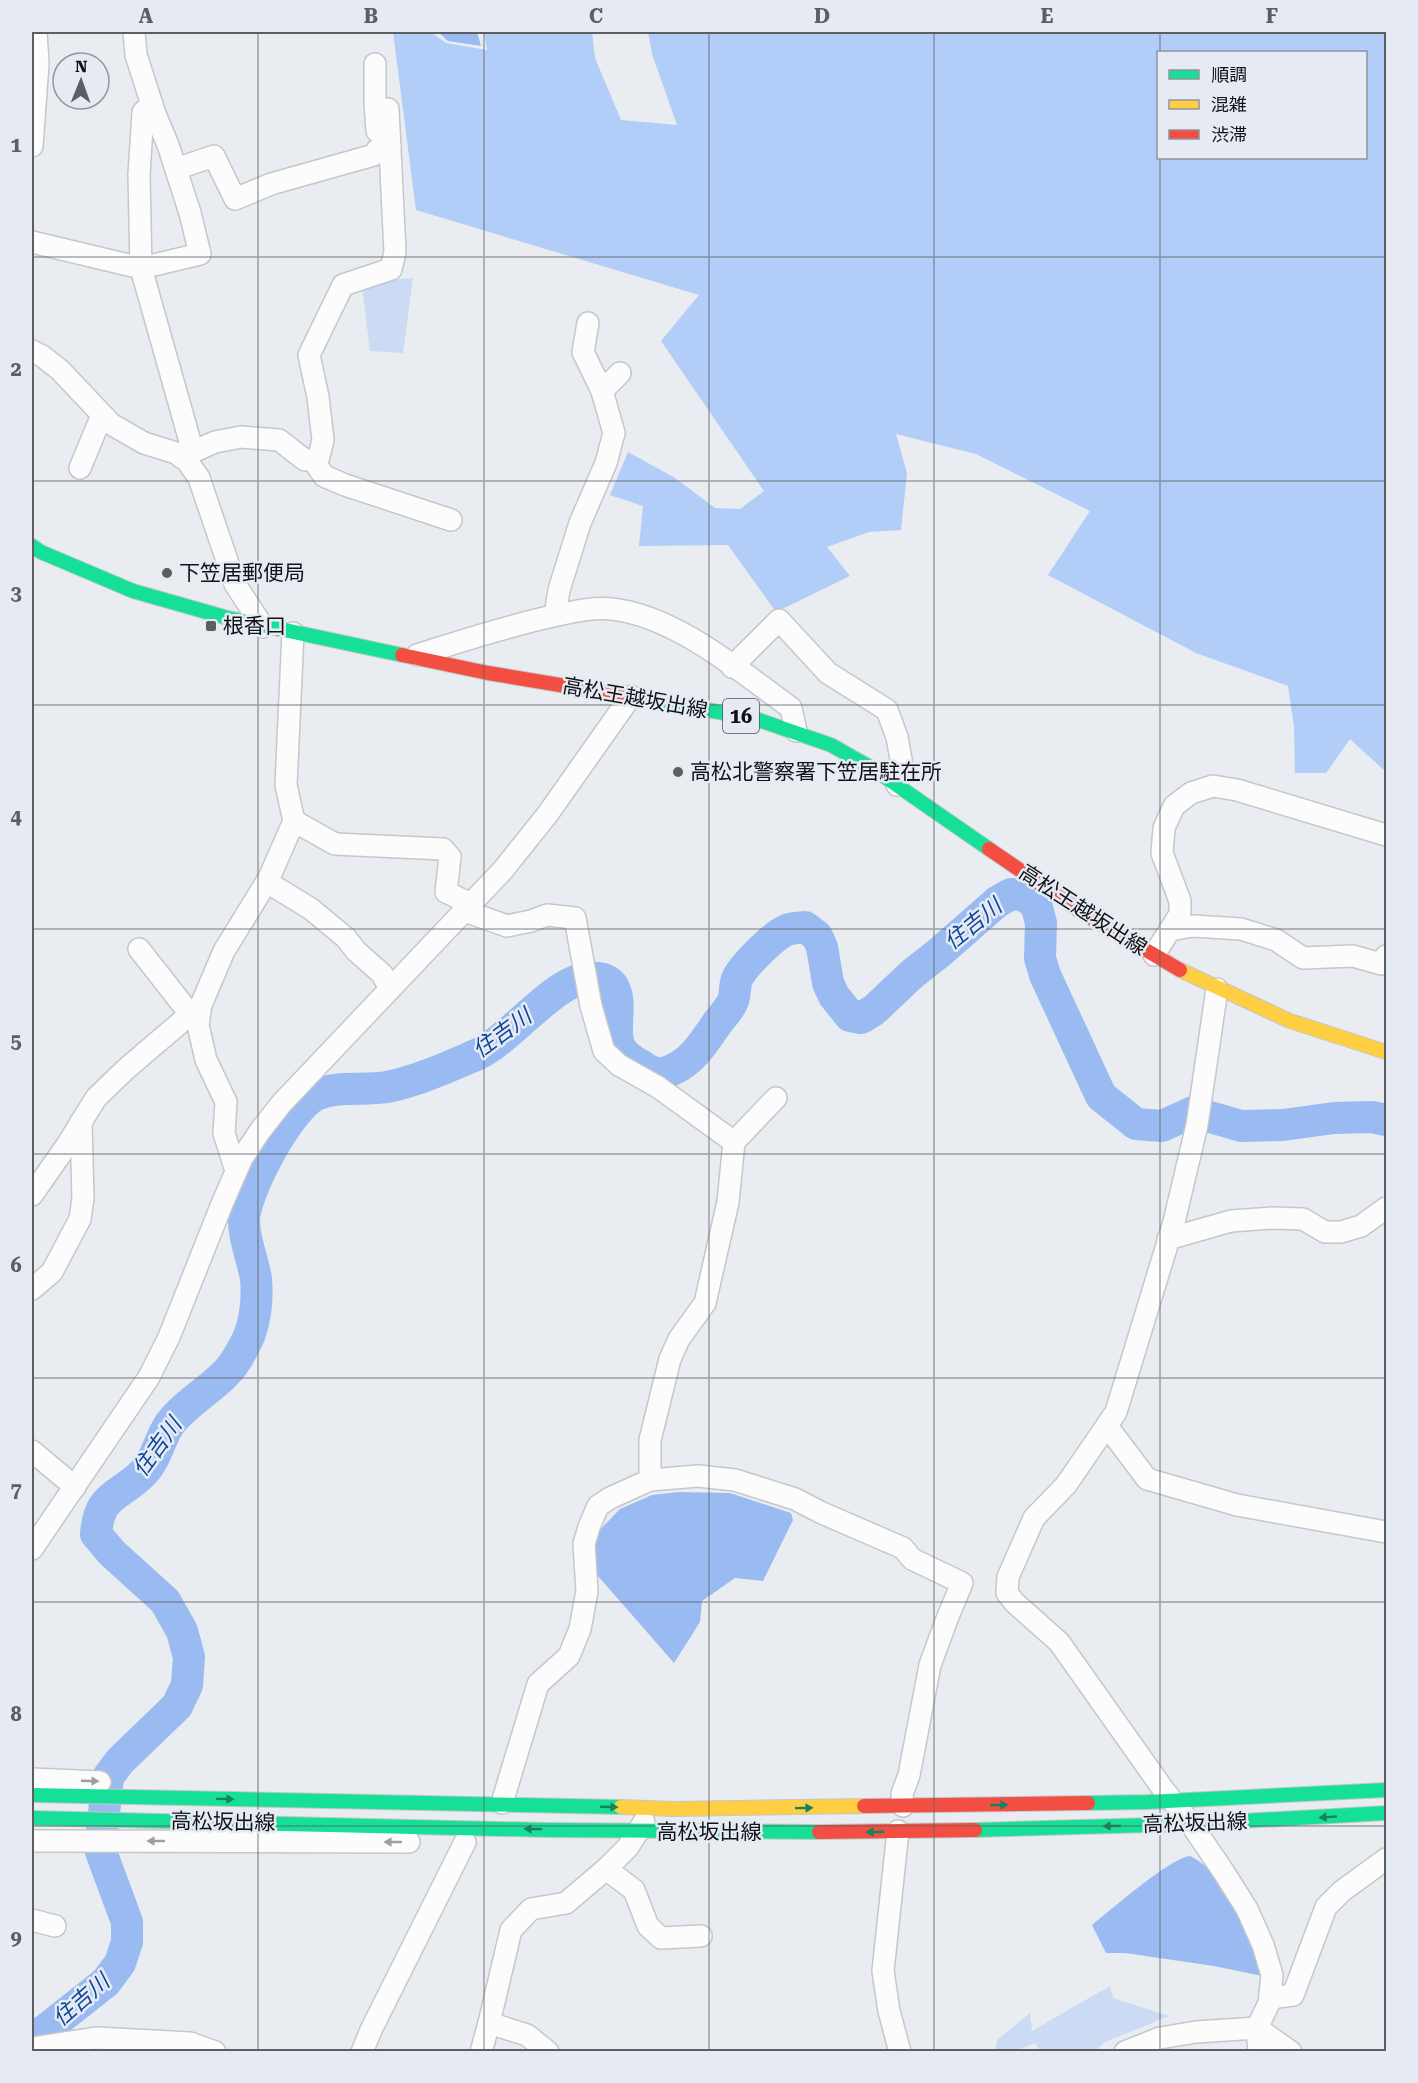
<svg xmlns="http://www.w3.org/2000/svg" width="1418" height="2083" viewBox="0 0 1418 2083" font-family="'Roboto Serif','Noto Sans JP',serif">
	<rect width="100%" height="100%" fill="#e9ecf0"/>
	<g fill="#cbdbf3">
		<path d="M413 278 403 353 370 351 362 286 384 280Z"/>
		<path d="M1110 1986 1113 1998 1169 2016 1105 2042 1095 2051H1040L1035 2043 1016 2051H995L997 2040 1030 2013 1032 2031Z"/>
	</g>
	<path fill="#b1cdf8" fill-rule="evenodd" d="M393 32H431L446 43 487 50 484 32H592L595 58 621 120 677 125 652 54 648 32H1386V772L1350 739 1326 773H1295L1294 727 1288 686 1196 653 1048 575 1090 511 976 454 896 434 907 473 901 530 869 532 827 547 850 576 776 612 728 545 639 546 643 506 610 495 628 452 675 478 715 508 740 509 764 491 661 341 699 295 416 210ZM1158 52H1366V158H1158Z"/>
	<g fill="#99bbf1">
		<path d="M438 32H477L481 46 448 41Z"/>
		<path d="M678 1492 730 1493 791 1513 793 1520 763 1581 735 1578 702 1601 700 1622 674 1663 591 1568 593 1537 620 1509 652 1495Z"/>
		<path d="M1190 1856C1235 1879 1249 1933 1267 1977L1214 1966 1125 1953H1106L1092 1925C1111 1910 1170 1858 1190 1856Z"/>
	</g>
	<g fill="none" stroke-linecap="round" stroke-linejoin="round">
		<path stroke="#99bbf1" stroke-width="32" d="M32 2036 44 2031 106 1982 120 1963 127 1942V1922L100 1849 108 1777 120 1761 177 1706 187 1685 189 1657 182 1631 165 1601 112 1553 96 1534C99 1493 120 1497 144 1472 156 1459 160 1439 169 1425 184 1404 209 1391 226 1373 233 1366 239 1356 243 1348 255 1329 258 1301 256 1279 253 1259 244 1241 244 1221 244 1192 290 1107 316 1095 338 1085 364 1091 387 1087 417 1081 448 1067 476 1055 509 1041 554 980 588 978 635 974 609 1027 620 1047 624 1056 633 1061 642 1066 653 1074 661 1076 674 1069 694 1060 706 1039 718 1022 723 1016 729 1009 732 1003 736 996 734 986 737 979 742 967 774 935 787 930 792 928 799 928 805 927L817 936 822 947 828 983 834 996 850 1016 861 1018 874 1010 911 975 940 952 997 902 1011 894 1023 895 1036 904 1041 923 1040 958 1045 975 1101 1096 1136 1124 1162 1126 1193 1112 1241 1126 1283 1125 1334 1118 1372 1117 1386 1120"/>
		<g stroke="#c5c7ca" stroke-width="24">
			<g id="street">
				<path d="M375 64V103L377 131"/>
				<path d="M152 104 143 112 139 175 141 268 193 452"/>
				<path d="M32 146 38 64 36 32"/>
				<path d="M176 169 214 156 235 199 271 184 374 155 377 150 390 146"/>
				<path d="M32 242 141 268 200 254 190 213 168 145 155 114 136 55 134 32"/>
				<path d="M588 323 583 352 602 391"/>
				<path d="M32 351 42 356 60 370 111 424 144 443 176 453 187 461 199 478 235 584 263 627"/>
				<path d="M181 457 215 442 241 437 279 440 305 460H318L323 440 318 397 309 355 343 285 391 269 395 252 388 109"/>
				<path d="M313 460 324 476 345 485 451 520"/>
				<path d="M80 468 102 415"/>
				<path d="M555 615 559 590 580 523 606 463 614 433 602 391 620 373"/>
				<path d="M417 655C462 641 507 626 553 616 572 612 593 607 612 609 675 616 740 671 791 708L796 731"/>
				<path d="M732 667 779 620 828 673 887 710 897 737 902 765 897 785"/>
				<path d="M294 821 335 844 443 849 450 857 446 892 471 904"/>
				<path d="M267 882 311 909 346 938 356 951 382 974 390 989"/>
				<path d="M465 911 507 926 531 921 547 915 575 918 591 1006 604 1051 619 1065 658 1087 734 1142 776 1098"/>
				<path d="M1170 930 1193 926 1241 929 1276 940 1303 958 1353 956 1381 964 1386 956"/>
				<path d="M139 949 190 1014"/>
				<path d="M1154 955 1180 914V901L1162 853 1164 828 1174 806 1191 793 1213 786 1237 790 1386 835"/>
				<path d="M1217 989 1197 1125 1174 1222 1116 1412 1066 1485 1034 1518 1008 1577 1007 1593 1015 1603 1059 1642 1163 1789 1191 1824 1223 1871 1247 1909 1263 1945 1272 1975 1269 2003 1257 2028 1259 2052"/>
				<path d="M236 1171 224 1133 226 1102 206 1060 198 1025 201 1005 224 951 269 878 294 821 286 785 293 633"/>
				<path d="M32 1195 67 1145 96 1098 126 1069 201 1005"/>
				<path d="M1168 1239 1231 1221 1273 1218 1303 1219 1325 1232H1341L1361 1226 1386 1208"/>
				<path d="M32 1289 52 1272 80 1219 83 1198 81 1122"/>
				<path d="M1107 1426 1147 1479 1237 1505 1386 1532"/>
				<path d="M32 1451 75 1487"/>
				<path d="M650 1480 698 1476 735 1480 795 1499 822 1513 903 1548 912 1559 962 1583 947 1619 930 1665 909 1775 902 1794 903 1806"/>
				<path d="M32 1549 149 1377 169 1337 222 1204 242 1158 260 1131 281 1104 503 870 547 815 631 696"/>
				<path d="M32 1779 100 1782"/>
				<path d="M502 1803 538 1684 569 1656 580 1629 587 1591 584 1544 589 1527 598 1506 610 1498 650 1480V1440L670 1359 679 1339 705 1303 728 1202 734 1142"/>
				<path d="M898 1831 883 1971 889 2011 900 2052"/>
				<path d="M32 1841 409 1842"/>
				<path d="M606 1869 634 1890 648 1926 661 1938 701 1936"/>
				<path d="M32 1920 55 1926"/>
				<path d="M1270 1998 1293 1995 1326 1907 1342 1891 1386 1859"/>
				<path d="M489 2023 511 1930 531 1909 566 1903 606 1869 628 1847 644 1822"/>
				<path d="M32 2048 96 2038 190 2043 215 2052"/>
				<path d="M362 2052 371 2030 465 1842"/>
				<path d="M481 2052 489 2023 527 2035 548 2052"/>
				<path d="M1125 2052 1160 2038 1196 2032 1257 2028 1291 2052"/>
			</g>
		</g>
		<g stroke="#c5c7ca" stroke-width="16">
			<g id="fast">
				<path d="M32 546 41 552 133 591 228 618 402 655"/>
				<path d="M656 701 753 718 831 745 875 770 989 849"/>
				<path d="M32 1795 621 1807"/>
				<path d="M1088 1803 1147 1802 1386 1790"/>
				<path d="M32 1818 547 1830 819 1832"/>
				<path d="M975 1830 1188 1824 1386 1813"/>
			</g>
		</g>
		<g stroke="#c5c7ca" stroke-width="16">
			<g id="slow">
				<path d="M1180 970 1290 1021 1386 1052"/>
				<path d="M621 1807 674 1809 864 1806"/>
			</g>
		</g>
		<g stroke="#c5c7ca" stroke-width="16">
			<g id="jam">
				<path d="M402 655 488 673 656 701"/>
				<path d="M989 849 1081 912 1180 970"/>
				<path d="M864 1806 1088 1803"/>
				<path d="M819 1832 975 1830"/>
			</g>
		</g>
		<use href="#street" stroke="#fcfcfd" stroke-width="21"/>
		<use href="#fast" stroke="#16e098" stroke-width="14"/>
		<use href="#slow" stroke="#ffcf43" stroke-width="14"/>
		<use href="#jam" stroke="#f24e42" stroke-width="14"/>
	</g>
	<defs><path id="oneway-solid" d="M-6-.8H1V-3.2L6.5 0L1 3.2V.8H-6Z" transform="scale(1.5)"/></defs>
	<g fill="#9e9ea0">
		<use href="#oneway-solid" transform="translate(90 1781) rotate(2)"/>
		<use href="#oneway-solid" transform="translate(156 1841) rotate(-180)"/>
		<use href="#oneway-solid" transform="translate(393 1842) rotate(-180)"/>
	</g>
	<g fill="#14835d">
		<use href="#oneway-solid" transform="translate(225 1799) rotate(1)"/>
		<use href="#oneway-solid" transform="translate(999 1805) rotate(-1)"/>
		<use href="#oneway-solid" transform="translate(609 1807) rotate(2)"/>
		<use href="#oneway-solid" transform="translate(804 1808) rotate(-1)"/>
		<use href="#oneway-solid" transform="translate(1328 1817) rotate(176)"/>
		<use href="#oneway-solid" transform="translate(1112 1826) rotate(179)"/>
		<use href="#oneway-solid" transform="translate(533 1829) rotate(-179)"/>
		<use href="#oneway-solid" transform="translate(875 1832) rotate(178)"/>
	</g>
	<path fill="none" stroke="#5d5e62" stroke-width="1.5" stroke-opacity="0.55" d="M258 32V2052M484 32V2052M709 32V2052M934 32V2052M1160 32V52M1160 158V2052M32 257H1386M32 481H1386M32 705H1386M32 929H1386M32 1154H1386M32 1378H1386M32 1602H1386M32 1826H1386"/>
	<g fill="#5d5e62" stroke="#e6ebf3" stroke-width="2">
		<circle cx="167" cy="573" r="6"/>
		<rect x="205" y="620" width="12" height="12" rx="3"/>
		<circle cx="678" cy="772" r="6"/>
	</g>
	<g text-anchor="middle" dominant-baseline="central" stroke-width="5" stroke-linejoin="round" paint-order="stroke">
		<rect fill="#e6ebf3" stroke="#515358" stroke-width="1.5" x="723" y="699" width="36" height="34" rx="4.5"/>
		<g font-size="20" font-weight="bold" fill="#111215">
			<text x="741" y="716">16</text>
		</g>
		<g font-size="21" fill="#111215" stroke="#e6ebf3" text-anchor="start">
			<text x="179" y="573">下笠居郵便局</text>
			<text x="223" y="626">根香口</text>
			<text x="690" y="772">高松北警察署下笠居駐在所</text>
		</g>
		<g font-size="21" fill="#111215" stroke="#e6ebf3">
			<text transform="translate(635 698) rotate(10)">高松王越坂出線</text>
			<text transform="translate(1083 910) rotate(33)">高松王越坂出線</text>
			<text transform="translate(223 1822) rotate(1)">高松坂出線</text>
			<text transform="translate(1195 1823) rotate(-2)">高松坂出線</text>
			<text x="709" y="1832">高松坂出線</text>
		</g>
		<g font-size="22" font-style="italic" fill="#0d459b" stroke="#e6ebf3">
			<text transform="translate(973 924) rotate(-39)">住吉川</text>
			<text transform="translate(502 1033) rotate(-36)">住吉川</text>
			<text transform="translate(157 1447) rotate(-54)">住吉川</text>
			<text transform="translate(81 2000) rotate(-41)">住吉川</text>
		</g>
	</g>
	<rect width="1418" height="2083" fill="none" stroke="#e6ebf3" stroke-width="66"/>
	<rect x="1157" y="51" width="210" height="108" fill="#e6ebf3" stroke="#91949a" stroke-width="1.5"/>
	<rect x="1169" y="70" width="30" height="9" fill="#16e098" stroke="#91949a" stroke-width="1.5"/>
	<text x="1211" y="81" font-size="18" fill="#111215">順調</text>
	<rect x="1169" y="100" width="30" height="9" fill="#ffcf43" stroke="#91949a" stroke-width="1.5"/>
	<text x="1211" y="111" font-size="18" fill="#111215">混雑</text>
	<rect x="1169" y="130" width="30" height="9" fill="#f24e42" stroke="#91949a" stroke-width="1.5"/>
	<text x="1211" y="141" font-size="18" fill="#111215">渋滞</text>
	<g transform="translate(81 81) rotate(1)"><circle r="28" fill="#e6ebf3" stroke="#91949a" stroke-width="1.5"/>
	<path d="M0-4.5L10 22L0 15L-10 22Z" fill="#5d5e62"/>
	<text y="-9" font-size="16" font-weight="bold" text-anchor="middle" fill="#111215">N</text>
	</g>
	<rect x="33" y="33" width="1352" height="2017" fill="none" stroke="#5d5e62" stroke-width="2"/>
	<g font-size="20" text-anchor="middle" font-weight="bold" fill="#5d5e62">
		<text x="146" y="23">A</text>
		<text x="371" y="23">B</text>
		<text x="596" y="23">C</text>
		<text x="822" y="23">D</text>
		<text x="1047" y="23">E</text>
		<text x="1272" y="23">F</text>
		<text x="16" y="152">1</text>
		<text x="16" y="376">2</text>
		<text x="16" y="600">3</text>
		<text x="16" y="824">4</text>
		<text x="16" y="1048">5</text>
		<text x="16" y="1272">6</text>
		<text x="16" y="1497">7</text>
		<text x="16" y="1721">8</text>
		<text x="16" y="1945">9</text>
	</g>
</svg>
